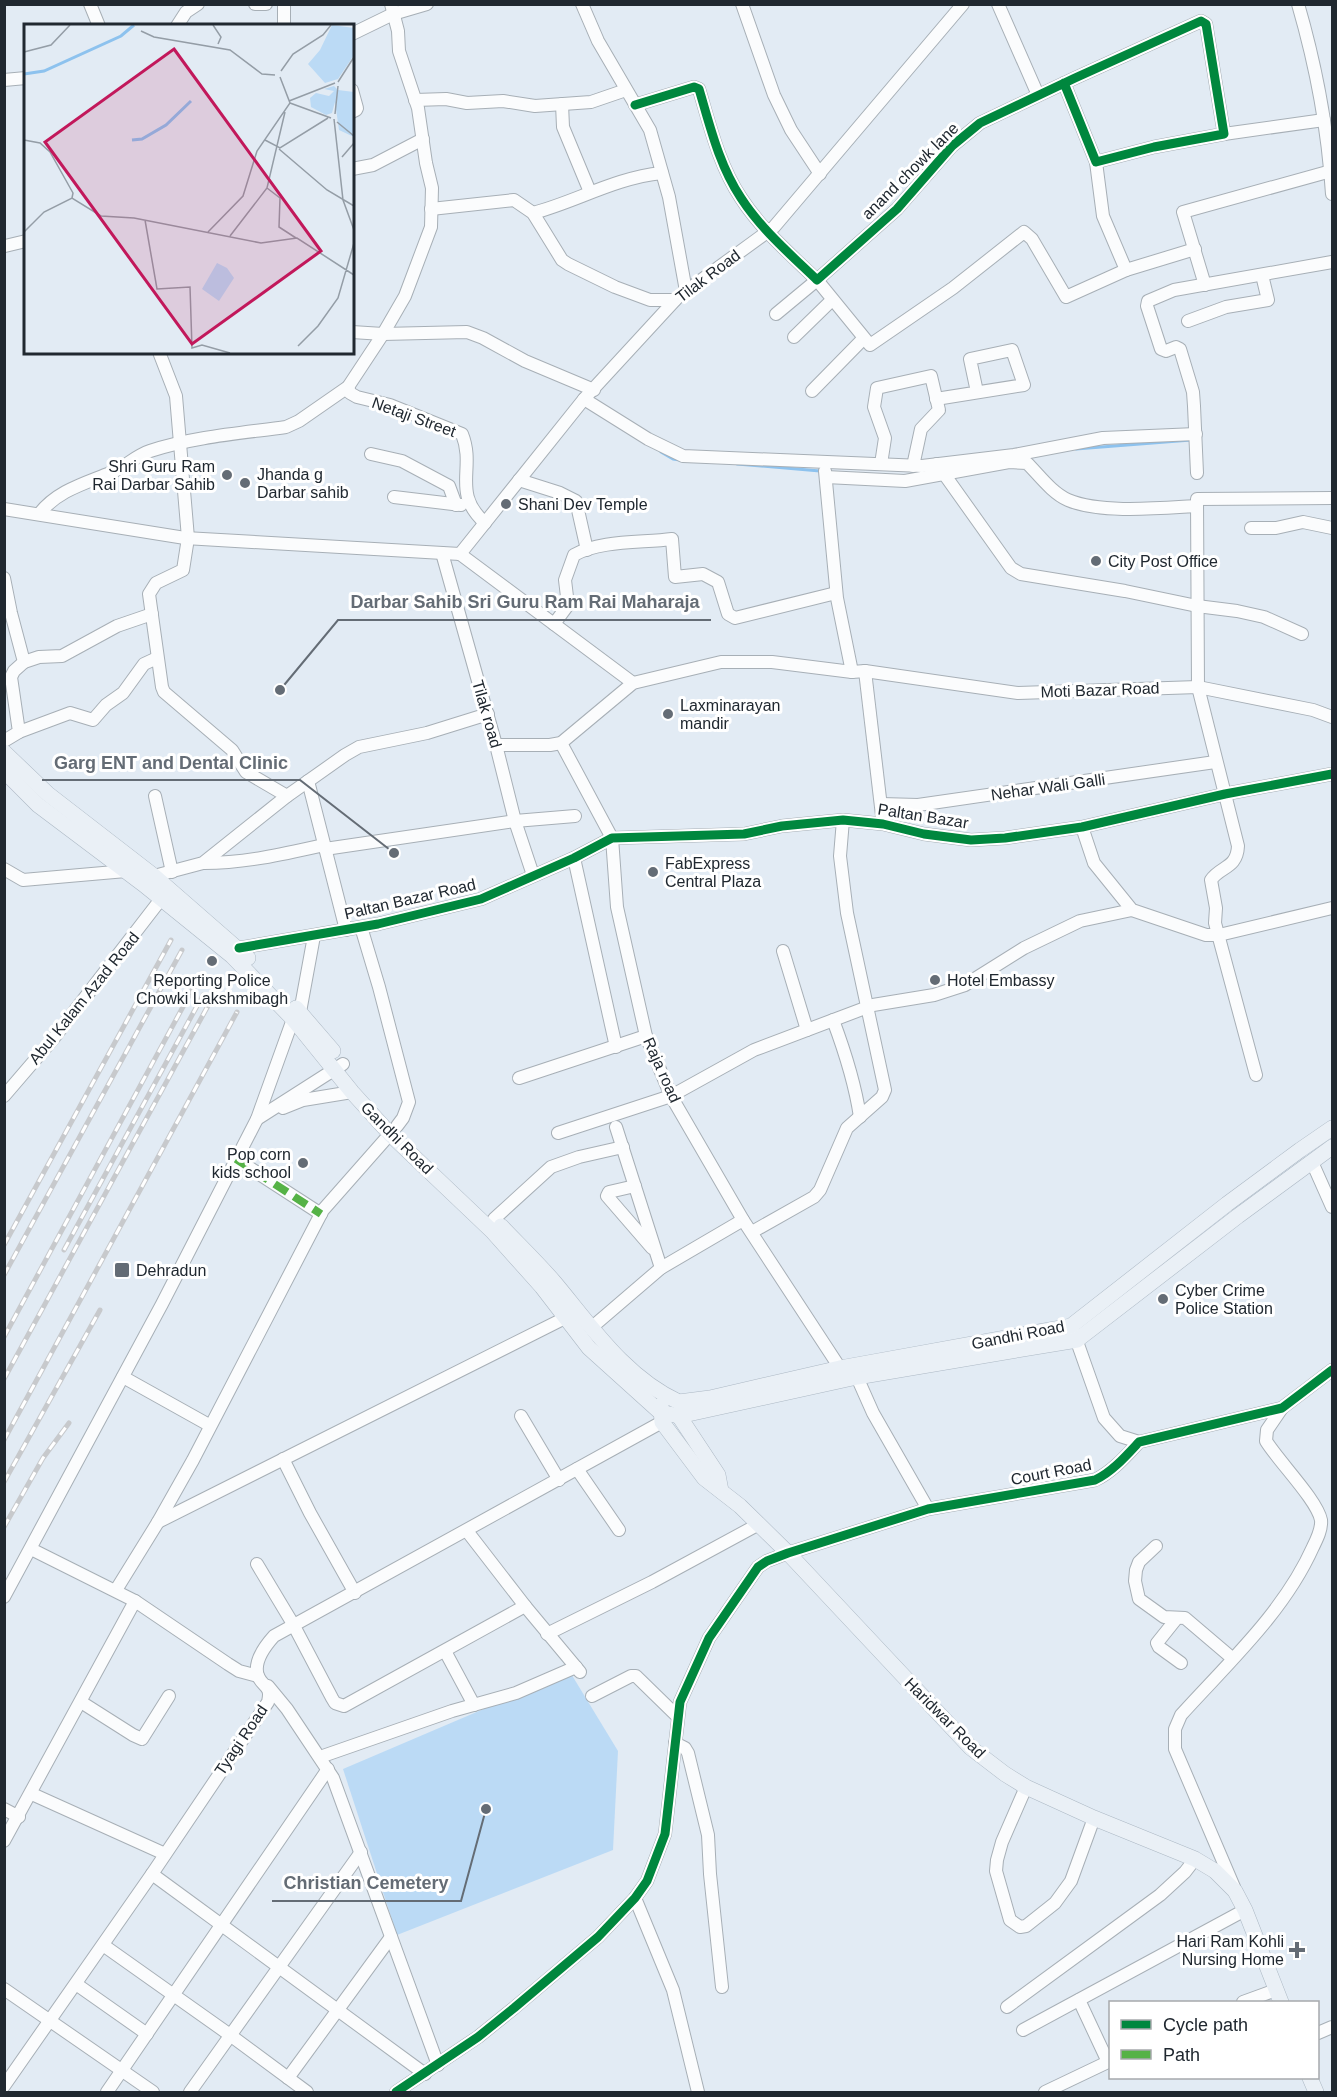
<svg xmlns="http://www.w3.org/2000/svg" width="1337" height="2097" viewBox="0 0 1337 2097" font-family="Helvetica,sans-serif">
	<rect width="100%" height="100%" fill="#e2ebf4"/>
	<path fill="#bbdaf5" d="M570 1672 618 1751 613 1850 397 1935 343 1769Z"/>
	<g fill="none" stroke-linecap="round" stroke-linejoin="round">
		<g stroke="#8dc2ee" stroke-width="3">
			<path d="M1076 449 1191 440"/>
			<path d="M661 452 673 459 680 460"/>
			<path d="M737 464 820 471"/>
		</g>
		<g stroke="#a7afb6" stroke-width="14">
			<g id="minor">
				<path d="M90 4 99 26"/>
				<path d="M255 4H266"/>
				<path d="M582 4 598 41 650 130 669 197 686 291"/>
				<path d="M742 4 774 95 791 130 820 174"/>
				<path d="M998 4 1038 95"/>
				<path d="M1298 4C1316 66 1328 130 1332 194"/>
				<path d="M177 26 186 12 198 4"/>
				<path d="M284 26V4"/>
				<path d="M352 34 393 14 427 4"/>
				<path d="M4 80 26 78"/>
				<path d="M352 90 357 108 356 110 352 112"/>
				<path d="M415 100 446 99 467 103 503 101 535 106 591 102 626 90"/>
				<path d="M562 104 563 127 590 192"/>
				<path d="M635 105 694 87 699 89C710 126 719 165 741 198 761 229 790 254 817 280L897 209 952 146 980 123 1075 78 1201 21 1206 24 1224 134 1154 147 1096 162 1064 83"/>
				<path d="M1224 134 1324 120"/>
				<path d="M352 169 373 165 423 139"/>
				<path d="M431 209 514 200 533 213 562 260 568 264 615 287 650 300H675"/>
				<path d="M533 213C578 201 614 178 662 173"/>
				<path d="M5 246 26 241"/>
				<path d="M1126 270 1195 249"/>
				<path d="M1205 285 1183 212 1331 171"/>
				<path d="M776 314 817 280 870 345 953 288 1024 232 1032 239 1066 297 1126 270 1103 216 1096 162"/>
				<path d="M1188 321 1226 307 1268 300 1262 275"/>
				<path d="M352 332 383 334 467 332 483 338 525 361 594 390"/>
				<path d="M794 337 832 300"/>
				<path d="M348 387 350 393 357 397 390 405 462 434C476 469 451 492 485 523"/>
				<path d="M812 391 863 339"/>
				<path d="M584 399 648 439 683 456 922 466 1014 455 1103 438 1196 434"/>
				<path d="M936 399 1024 385 1012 350 970 359 977 392"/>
				<path d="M371 454 402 461 449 486 456 505"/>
				<path d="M881 464 885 438 874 407 877 388 931 376 939 410 921 429 913 466"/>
				<path d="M937 464 1011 568 1021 574 1125 591 1197 606 1237 611 1264 617 1302 634"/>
				<path d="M825 471 837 598 852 672"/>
				<path d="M1197 473 1194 406 1193 392 1180 349 1176 347 1166 351 1161 349 1147 306 1148 301 1174 290 1332 262"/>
				<path d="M826 477 905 481 1009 462 1027 463C1039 475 1052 493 1068 500 1101 514 1161 508 1197 506"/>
				<path d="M519 480 560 493 576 501 587 550"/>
				<path d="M394 497 461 505"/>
				<path d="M4 509 185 538 460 554"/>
				<path d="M39 514C57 491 83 484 110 473 124 468 135 456 150 451 192 437 242 433 286 427L299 421 348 387 383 334 405 296 431 227 432 188 426 163 418 108 399 51 398 31 391 4"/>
				<path d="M1251 528H1276L1303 522 1332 528"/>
				<path d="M442 553 496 745 515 821 533 875"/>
				<path d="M460 554 584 399 678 297 774 227 963 4"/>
				<path d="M460 554 633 683"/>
				<path d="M4 578 11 613 24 662 14 671 11 677 19 732 4 741"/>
				<path d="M554 624 568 605 565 580 574 555C600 540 642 543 672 539L675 577 703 574 718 582 728 614 735 618 836 593"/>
				<path d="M24 662 39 657 62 656 117 626 152 614"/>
				<path d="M865 671 883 824"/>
				<path d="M19 732 70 713 93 720 106 705 123 693 144 664 157 658"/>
				<path d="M561 743 612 838 617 907 646 1036 671 1096 743 1220 840 1368"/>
				<path d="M496 745H550L561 743 633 683 721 662H772L852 672 865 671 1018 693 1198 687 1313 710 1332 717"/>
				<path d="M308 781 346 930"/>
				<path d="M155 796 172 872"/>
				<path d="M287 796 345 755 359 747 427 733 488 714"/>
				<path d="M881 804 918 805 1215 762"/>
				<path d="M1082 827 1094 863 1132 910 1206 935H1219L1332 908"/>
				<path d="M325 849 515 821 575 816"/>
				<path d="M574 858 616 1047"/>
				<path d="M204 863C245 863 284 854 324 845"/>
				<path d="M4 869 23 880 126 871"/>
				<path d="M154 876 203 863 287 796 246 772 232 750 164 692 162 687 149 594 156 583 183 570 188 538 176 396 159 352"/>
				<path d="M361 927 379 987 409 1102 403 1118 397 1126"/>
				<path d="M239 948 378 924 481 899 574 858 612 838 744 834 782 826 843 820 883 824 924 834 971 840 1005 838 1082 827 1225 794 1332 774"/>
				<path d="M783 951 807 1030"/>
				<path d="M300 1012 314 936"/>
				<path d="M833 1020C845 1052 855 1083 860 1117"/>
				<path d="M1256 1075 1215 923 1216 908 1211 880C1220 866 1237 869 1238 846L1198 687 1197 499 1332 498"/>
				<path d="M519 1078 646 1036"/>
				<path d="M4 1096 53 1039 161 899"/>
				<path d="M283 1108 303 1100 352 1092"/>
				<path d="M257 1119 343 1064"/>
				<path d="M616 1127 661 1268"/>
				<path d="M558 1133 671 1096 754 1050 873 1005 934 995 965 985 1024 948 1080 921 1132 910"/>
				<path d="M236 1159 321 1214"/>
				<path d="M1312 1162 1332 1207"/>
				<path d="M635 1186 609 1192 607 1196 652 1248"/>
				<path d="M494 1219 551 1167 579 1157 623 1147"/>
				<path d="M752 1232 814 1197 820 1190 847 1128 882 1097 885 1090 847 913 840 856 843 820"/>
				<path d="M591 1328 661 1268 743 1220"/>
				<path d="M1074 1333 1104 1418 1120 1436 1139 1442"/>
				<path d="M123 1377 209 1425"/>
				<path d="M857 1377 873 1413 928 1509"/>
				<path d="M521 1416 559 1480"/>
				<path d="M283 1459 310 1513 355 1593"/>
				<path d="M577 1469 619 1530"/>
				<path d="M158 1522 565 1318"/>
				<path d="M467 1531 525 1606 580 1672"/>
				<path d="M1156 1546 1139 1562 1136 1570 1135 1581 1139 1599 1164 1617 1185 1618 1232 1658"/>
				<path d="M31 1549 135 1601 228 1664 239 1671 258 1676"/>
				<path d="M257 1564 293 1624 332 1698 335 1703 344 1706 525 1606"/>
				<path d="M116 1590 158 1522 193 1460 323 1210 390 1134"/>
				<path d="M4 1597 162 1304 257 1119 293 1019"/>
				<path d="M1177 1618 1157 1643 1159 1647 1181 1663"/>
				<path d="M547 1634 652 1582 759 1524"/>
				<path d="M445 1651 474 1705"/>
				<path d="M268 1686 287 1709 333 1778 438 2065"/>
				<path d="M592 1696 631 1676H636L678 1717"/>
				<path d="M81 1702 133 1735 142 1739 169 1696"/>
				<path d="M675 1743 685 1748 688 1753 708 1835 710 1874 722 1987"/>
				<path d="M320 1757 452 1711 516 1693 576 1667"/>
				<path d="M1026 1787 1002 1842 997 1860 996 1871 1010 1920 1020 1927 1026 1926 1055 1903 1071 1881 1094 1818"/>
				<path d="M32 1794 165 1854"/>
				<path d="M4 1809 19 1817"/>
				<path d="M4 1841 135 1601"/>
				<path d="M152 1874 425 2074"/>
				<path d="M1234 1887 1175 1749V1729L1181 1715C1228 1663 1284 1612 1313 1547 1317 1539 1322 1529 1321 1520 1317 1500 1279 1462 1266 1441L1267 1430 1282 1408"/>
				<path d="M635 1898 673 1990 698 2092"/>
				<path d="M103 1945 230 2035 307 2092"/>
				<path d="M76 1984 147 2034"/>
				<path d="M4 1989 153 2092"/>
				<path d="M1079 2000 1108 2062"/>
				<path d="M1243 2002 1276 1990"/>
				<path d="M1007 2007 1160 1895 1185 1872 1195 1859"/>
				<path d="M1023 2030 1245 1910"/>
				<path d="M1318 2033 1332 2027"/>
				<path d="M288 2078 391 1937"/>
				<path d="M4 2086 152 1874 268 1702C272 1685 263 1688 258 1676 253 1662 265 1646 274 1636L662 1422"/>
				<path d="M107 2092 328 1769"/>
				<path d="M190 2092 361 1852"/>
				<path d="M396 2092 478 2037 514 2008 598 1937 635 1898 647 1881 665 1834 680 1702 709 1638 758 1567 767 1561 788 1553 928 1509 1095 1480C1112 1472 1126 1456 1139 1442L1282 1408 1332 1370"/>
				<path d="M1045 2092 1110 2061"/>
			</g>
		</g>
		<g stroke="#acb8c4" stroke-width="16">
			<g id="major">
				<path d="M4 752 48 794 154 876 248 958"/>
				<path d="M4 771 38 805 143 884 232 956 293 1019 352 1092 390 1134 492 1231 542 1287 589 1348 660 1412 679 1416 857 1377 1077 1340 1238 1216 1332 1147"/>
				<path d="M296 1008 333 1051"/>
				<path d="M501 1226C519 1245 538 1263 555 1283 591 1326 626 1378 679 1402"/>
				<path d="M679 1402 710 1398 840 1368 1071 1326 1227 1204 1300 1150 1332 1128"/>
				<path d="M661 1405 662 1422 704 1478 740 1506 788 1553 971 1748 1005 1774 1026 1787 1094 1818 1195 1859 1215 1871 1235 1891 1245 1910 1281 2002"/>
				<path d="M679 1416 718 1475 721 1491"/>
				<path d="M1310 2078 1316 2092"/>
			</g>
		</g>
		<use href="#minor" stroke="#fbfcfd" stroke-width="12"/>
		<use href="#major" stroke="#eaf0f6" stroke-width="15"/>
		<g stroke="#c7c9cc" stroke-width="5">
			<g id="rail">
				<path d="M4 1245 171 940"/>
				<path d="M64 1250 203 995"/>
				<path d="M4 1275 182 950"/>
				<path d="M4 1337 197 981"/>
				<path d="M4 1379 215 993"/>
				<path d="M4 1440 237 1012"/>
				<path d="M4 1482 100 1310"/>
				<path d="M4 1527 43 1458 69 1423"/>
			</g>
		</g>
		<use href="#rail" stroke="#fff" stroke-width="3" stroke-dasharray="9" stroke-linecap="butt"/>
		<path stroke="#55b246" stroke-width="8" stroke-dasharray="15 8" stroke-linecap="butt" d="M236 1159 321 1214"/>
		<g stroke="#fff" stroke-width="13">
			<g id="cycleway">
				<path d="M635 105 694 87 699 89C710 126 719 165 741 198 761 229 790 254 817 280L897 209 952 146 980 123 1075 78 1201 21 1206 24 1224 134 1154 147 1096 162 1064 83"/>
				<path d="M239 948 378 924 481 899 574 858 612 838 744 834 782 826 843 820 883 824 924 834 971 840 1005 838 1082 827 1225 794 1332 774"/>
				<path d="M396 2092 478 2037 514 2008 598 1937 635 1898 647 1881 665 1834 680 1702 709 1638 758 1567 767 1561 788 1553 928 1509 1095 1480C1112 1472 1126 1456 1139 1442L1282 1408 1332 1370"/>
			</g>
		</g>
		<use href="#cycleway" stroke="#00873e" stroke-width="9"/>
	</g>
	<g fill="#646c75" stroke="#fff" stroke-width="2">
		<circle cx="227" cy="475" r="6"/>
		<circle cx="245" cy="483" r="6"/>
		<circle cx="506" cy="504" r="6"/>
		<circle cx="1096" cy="561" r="6"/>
		<circle cx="668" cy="714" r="6"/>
		<circle cx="653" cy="872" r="6"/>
		<circle cx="212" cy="961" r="6"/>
		<circle cx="935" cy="980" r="6"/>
		<circle cx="303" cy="1163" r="6"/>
		<rect x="114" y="1262" width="16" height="16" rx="3"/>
		<circle cx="1163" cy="1299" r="6"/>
		<path d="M1294 1941h6v6h6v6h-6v6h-6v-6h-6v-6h6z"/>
	</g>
	<g text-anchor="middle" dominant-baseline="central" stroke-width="6" stroke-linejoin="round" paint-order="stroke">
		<g font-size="16" fill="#202830" stroke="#fff">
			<text transform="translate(910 171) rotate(-45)">anand chowk lane</text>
			<text transform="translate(708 276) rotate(-37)">Tilak Road</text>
			<text transform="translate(414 417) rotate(20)">Netaji Street</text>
			<text transform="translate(1100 690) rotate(-2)">Moti Bazar Road</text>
			<text transform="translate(487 714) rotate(74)">Tilak road</text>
			<text transform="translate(1048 787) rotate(-8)">Nehar Wali Galli</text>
			<text transform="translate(923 816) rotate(9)">Paltan Bazar</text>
			<text transform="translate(410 899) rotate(-13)">Paltan Bazar Road</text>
			<text transform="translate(84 998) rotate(-51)">Abul Kalam Azad Road</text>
			<text transform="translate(662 1070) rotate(66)">Raja road</text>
			<text transform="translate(397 1138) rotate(45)">Gandhi Road</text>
			<text transform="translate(1018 1335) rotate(-11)">Gandhi Road</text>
			<text transform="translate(1051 1472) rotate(-11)">Court Road</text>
			<text transform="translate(945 1718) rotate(45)">Haridwar Road</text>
			<text transform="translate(241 1740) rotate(-56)">Tyagi Road</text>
		</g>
		<g font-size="16" fill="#202830" stroke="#fff" text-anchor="start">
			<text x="215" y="466" text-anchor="end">Shri Guru Ram<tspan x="215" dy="18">Rai Darbar Sahib</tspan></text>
			<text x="257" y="474">Jhanda g<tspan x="257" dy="18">Darbar sahib</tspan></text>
			<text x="518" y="504">Shani Dev Temple</text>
			<text x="1108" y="561">City Post Office</text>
			<text x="680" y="705">Laxminarayan<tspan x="680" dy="18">mandir</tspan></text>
			<text x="665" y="863">FabExpress<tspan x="665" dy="18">Central Plaza</tspan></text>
			<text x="212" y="980" text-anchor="middle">Reporting Police<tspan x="212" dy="18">Chowki Lakshmibagh</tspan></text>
			<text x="947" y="980">Hotel Embassy</text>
			<text x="291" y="1154" text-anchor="end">Pop corn<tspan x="291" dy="18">kids school</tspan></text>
			<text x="136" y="1270">Dehradun</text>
			<text x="1175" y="1290">Cyber Crime<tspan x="1175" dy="18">Police Station</tspan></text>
			<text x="1284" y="1941" text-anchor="end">Hari Ram Kohli<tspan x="1284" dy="18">Nursing Home</tspan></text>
		</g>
	</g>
	<g transform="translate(24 24)">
		<rect width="330" height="330" fill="#e2ebf4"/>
		<path d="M308 1 330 4V31L314 55 301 59 284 40 296 26ZM310 62 314 66 330 68V113L315 106 311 78 308 89 302 91 287 83 286 74 292 69 305 72 310 67 300 65ZM193 239 203 244 210 254 195 277 178 265Z" fill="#bbdaf5"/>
		<path fill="none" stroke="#8dc2ee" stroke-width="3" d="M0 50 20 47 97 12 110 1M108 116 118 115 142 101 167 77"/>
		<path fill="none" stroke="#949da6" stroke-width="1.5" d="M189 1 197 13 194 20M117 7 130 13 206 26 238 50 251 51M0 28 27 21 46 1M257 47 269 30 299 11 307 1M314 58 330 33M265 77 311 59M266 79 307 94M311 90 314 62M310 95 319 176 330 206M313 98 330 112M0 116 16 119 26 128 49 169 48 174M241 116 256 124 304 94M255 125 303 166 330 182M318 133 330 119M243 164 256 174 255 203 272 214M121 196 133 265 166 263 168 324 178 321 206 329M0 208 20 188 48 174 77 192 110 194 237 219 273 214 330 251M184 208 219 172 233 127 266 79 256 53M206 212 243 164 261 88M274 322 294 302 314 274 330 219"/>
		<path fill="#c2185b" fill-opacity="0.15" stroke="#c2185b" stroke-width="3" d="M150 25 297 227 168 320 21 118Z"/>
		<rect width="330" height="330" fill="none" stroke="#202830" stroke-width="3"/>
	</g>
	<path fill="none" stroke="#646c75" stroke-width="2" d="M280 690L338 620H711M394 853L300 780H42M486 1809L461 1901H272"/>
	<g fill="#646c75" stroke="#fff" stroke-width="2">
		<circle cx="280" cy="690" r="6"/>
		<circle cx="394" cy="853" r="6"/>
		<circle cx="486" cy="1809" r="6"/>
	</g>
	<g font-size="18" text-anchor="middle" font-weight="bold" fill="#646c75" stroke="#fff" stroke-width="6" stroke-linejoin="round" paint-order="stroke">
		<text x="525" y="608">Darbar Sahib Sri Guru Ram Rai Maharaja</text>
		<text x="171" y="769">Garg ENT and Dental Clinic</text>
		<text x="366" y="1889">Christian Cemetery</text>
	</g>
	<rect width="1337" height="2097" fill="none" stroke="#202830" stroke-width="12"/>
	<rect x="1109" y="2001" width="210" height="78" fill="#ffffff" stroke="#a6a9ac" stroke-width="1.5"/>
	<rect x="1121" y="2020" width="30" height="9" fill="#00873e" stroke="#a6a9ac" stroke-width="1.5"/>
	<text x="1163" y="2031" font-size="18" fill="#202830">Cycle path</text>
	<rect x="1121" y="2050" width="30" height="9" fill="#55b246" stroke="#a6a9ac" stroke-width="1.5"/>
	<text x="1163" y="2061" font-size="18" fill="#202830">Path</text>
</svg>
